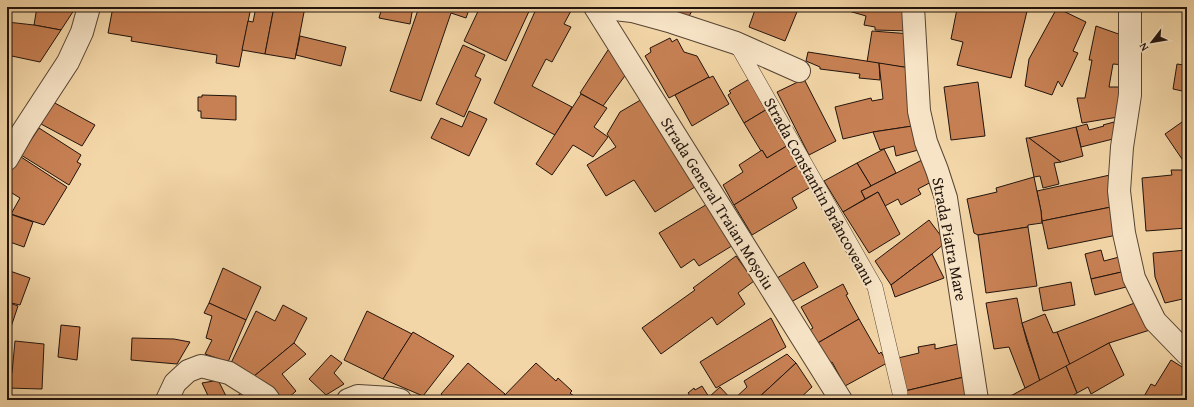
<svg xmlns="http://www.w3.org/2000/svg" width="1194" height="407" viewBox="0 0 1194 407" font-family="'Gentium Book Plus',serif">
	<rect width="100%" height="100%" fill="#f3d6a7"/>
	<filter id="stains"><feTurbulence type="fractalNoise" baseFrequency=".005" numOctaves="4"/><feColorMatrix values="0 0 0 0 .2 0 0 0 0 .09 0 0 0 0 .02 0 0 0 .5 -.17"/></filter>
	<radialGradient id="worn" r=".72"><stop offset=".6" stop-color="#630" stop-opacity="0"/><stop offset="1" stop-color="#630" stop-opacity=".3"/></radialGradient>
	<g fill="#c78053" stroke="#21130c">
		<path d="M37 7H76L61 30 34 25Z"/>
		<path d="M113 7H251L239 67 216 63 217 55 131 41 132 37 108 33Z"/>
		<path d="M256 7H274L265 54 242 50 248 21 253 22Z"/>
		<path d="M274 7H305L295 59 265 54Z"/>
		<path d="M365 7H413L410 24 379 18 381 11Z"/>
		<path d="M419 7H470L466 18 451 13 421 101 390 91Z"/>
		<path d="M480 7H531L506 61 464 41Z"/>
		<path d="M537 7H573L564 24 571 27 552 62 546 59 532 86 572 107 555 135 494 103Z"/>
		<path d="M670 7H694L687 20 668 10Z"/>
		<path d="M756 7H799L785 41 749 27Z"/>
		<path d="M835 7H911L910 31 875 30V27L864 25 866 16Z"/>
		<path d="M967 7H1028L1011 78 957 65 963 42 951 39 957 9 966 11Z"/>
		<path d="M1057 8 1086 22 1073 51 1078 53 1062 87 1058 81 1052 95 1025 86 1029 59Z"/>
		<path d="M7 22 34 25 61 30 40 62 7 55Z"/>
		<path d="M1096 26 1127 37 1125 65 1113 64 1109 87H1123L1124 116 1082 123 1077 98H1085L1092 60H1089Z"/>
		<path d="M872 31 911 34 910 68 867 62Z"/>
		<path d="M300 36 346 47 341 66 296 55Z"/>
		<path d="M670 38 672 42 677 39 684 52 697 56 709 77 669 98 645 56 651 52 650 48Z"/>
		<path d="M463 45 485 55 475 76 481 79 464 117 436 104Z"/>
		<path d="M1187 47V92L1173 89 1177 64 1184 65Z"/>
		<path d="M608 50 632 66 603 106 580 93Z"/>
		<path d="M808 52 879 63 880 80 859 78 860 74 820 69V67L806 61Z"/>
		<path d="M879 63 910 68 919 125 873 132 843 139 835 107 871 98 872 101 883 99Z"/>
		<path d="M713 76 729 104 692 126 675 95 709 77V78Z"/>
		<path d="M751 78 769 108 744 123 728 95 731 93 729 91Z"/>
		<path d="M804 79 836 141 809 155 777 92Z"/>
		<path d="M978 82 985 136 951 140 944 87Z"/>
		<path d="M581 94 607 108 594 127 608 137 593 157 573 145 552 175 536 164Z"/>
		<path d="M202 95 236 96V120L201 118V111H198V97H202Z"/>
		<path d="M644 98 698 185 655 212 634 180 606 196 587 165 616 147 607 134 620 112Z"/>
		<path d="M53 102 95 125 82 146 41 124Z"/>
		<path d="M769 108 790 144 767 158 762 150 761 151 744 123Z"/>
		<path d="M469 111 487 119 469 156 431 138 441 118 462 127Z"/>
		<path d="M1114 122 1117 138 1081 147 1076 127 1087 124 1089 130 1104 126 1103 125Z"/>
		<path d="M1182 122 1187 129V160L1184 162 1165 134Z"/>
		<path d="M919 125 922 149 896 156 894 146 880 150 873 132Z"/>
		<path d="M1076 127 1083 156 1061 162 1029 138Z"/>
		<path d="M39 128 81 155 77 162 81 164 69 185 21 155Z"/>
		<path d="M1026 138H1029L1061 162 1054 163 1059 184 1043 188 1040 176 1034 177Z"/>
		<path d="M790 144 801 163 734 205 723 185 743 172 739 165 762 150 767 158Z"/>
		<path d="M884 149 896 173 871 186 857 163Z"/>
		<path d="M18 155 67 187 44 225 11 214 20 198 7 190V173Z"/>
		<path d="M924 159 935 180 918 189 921 194 901 205 898 199 885 206 878 192 865 199 861 191Z"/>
		<path d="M801 163 814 185 792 198 797 208 752 235 734 205Z"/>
		<path d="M857 163 871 186 861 191 865 199 843 212 824 181Z"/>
		<path d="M1171 170H1183V173H1187V228L1146 231 1142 178 1172 175Z"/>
		<path d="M1110 175 1116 206 1042 221 1041 211 1037 191Z"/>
		<path d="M1034 177 1041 211 1042 223 1028 225V227L978 235 974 233 967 199 997 192 996 188Z"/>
		<path d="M878 192 900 234 869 253 843 212Z"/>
		<path d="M709 203 735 244 699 266 694 259 681 268 659 233Z"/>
		<path d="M1116 206 1122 234 1048 249 1042 221Z"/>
		<path d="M7 213 33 222 24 247 7 241Z"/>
		<path d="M929 220 941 236 945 243 932 254 891 285 875 261Z"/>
		<path d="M1028 227 1037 286 986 293 978 235Z"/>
		<path d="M1101 250 1104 261 1123 256 1126 271 1091 279 1085 254Z"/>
		<path d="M1187 250V298L1165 303 1155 277 1153 253Z"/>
		<path d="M932 254 944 278 895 297 891 285Z"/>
		<path d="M736 256 754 281 738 293 745 304 717 325 712 317 661 354 642 328 695 290 693 288Z"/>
		<path d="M804 262 818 287 791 302 777 278Z"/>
		<path d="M223 268 261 287 246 320 209 303Z"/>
		<path d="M7 270 30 278 20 305 7 302Z"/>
		<path d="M1126 271 1130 286 1095 295 1091 279Z"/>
		<path d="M1071 282 1075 305 1043 311 1039 288Z"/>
		<path d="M843 284 848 294 846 295 859 319 816 344 808 331 813 328 801 307Z"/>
		<path d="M1017 298 1022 323 1027 342 1040 381 1025 388 1009 347 994 349 986 303Z"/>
		<path d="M1140 301 1153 329 1109 343 1070 365 1057 332Z"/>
		<path d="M7 302 18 306 7 339Z"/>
		<path d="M209 303 246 320 228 362 205 354 212 340 206 338 212 316 204 313Z"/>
		<path d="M283 305 307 318 294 343 253 377 231 363 256 311 275 321Z"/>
		<path d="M367 311 412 334 383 379 344 360Z"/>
		<path d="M1045 314 1053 333 1057 332 1070 365 1040 381 1022 323Z"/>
		<path d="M771 318 786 347 716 388 700 362Z"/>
		<path d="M859 319 879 354 881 352 887 363 845 386 832 362 827 365 816 344Z"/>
		<path d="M61 325 80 327 77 360 58 357Z"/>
		<path d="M413 332 454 356 423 396 383 379Z"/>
		<path d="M132 338 174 339 190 342 177 364 131 360Z"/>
		<path d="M15 341 44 344 42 389 7 388V373H12Z"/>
		<path d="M294 343 306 354 282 374 296 391 286 400H275L253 377Z"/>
		<path d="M1109 343 1124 375 1091 394 1088 387 1077 393 1066 366Z"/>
		<path d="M935 344V349L958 344 964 377 905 391 898 358 919 353 918 347Z"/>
		<path d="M787 354 796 363 756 400H733L747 387 744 381Z"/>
		<path d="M331 355 342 363 334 373 344 384 326 395 309 379Z"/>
		<path d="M1171 360 1187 370V397L1185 400H1142L1151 384 1155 386Z"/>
		<path d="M468 363 505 394 500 400H448L441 394Z"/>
		<path d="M536 363 556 381 558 378 572 391 570 393 574 396 571 400H500Z"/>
		<path d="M796 363 812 387 798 400H756Z"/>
		<path d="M1066 366 1077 393 1066 400H1006L1005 399Z"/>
		<path d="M964 377 969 400H907L905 391Z"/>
		<path d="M219 380V382L228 400H210L202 383Z"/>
		<path d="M702 386 709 397 720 387 732 400H693L688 393 694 388 695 390Z"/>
		<path d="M243 392 253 400H231Z"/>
	</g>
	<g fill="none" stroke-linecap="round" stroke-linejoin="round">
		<g stroke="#564433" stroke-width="16">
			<path id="service" d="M736 43 875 287 900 393"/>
		</g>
		<g stroke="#564433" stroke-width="24">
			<g id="minor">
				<path d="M595 7 841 400"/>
				<path d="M597 7 632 11 672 22 736 43 799 71"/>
				<path d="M913 7 919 111 926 142 937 170 946 198 977 400"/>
				<path d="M1130 12V95L1122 147 1119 191 1124 233 1134 278 1155 321 1187 354"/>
				<path d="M7 159 23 131 68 62 82 32 89 7"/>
				<path d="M167 400 175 383 188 371 201 366 229 373 266 396 269 400"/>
				<path d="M348 400 358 396 391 398 400 400"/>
			</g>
		</g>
		<use href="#service" stroke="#f7e4c6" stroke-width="15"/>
		<use href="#minor" stroke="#f7e4c6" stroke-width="22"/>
	</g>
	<g text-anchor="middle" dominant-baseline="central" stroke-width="4" stroke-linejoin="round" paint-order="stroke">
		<g font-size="16" fill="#21130c" stroke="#f7e4c6">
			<text transform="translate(820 191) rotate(61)">Strada Constantin Brâncoveanu</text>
			<text transform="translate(718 203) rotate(58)">Strada General Traian Moșoiu</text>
			<text transform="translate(950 239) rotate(79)">Strada Piatra Mare</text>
		</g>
	</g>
	<rect width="1194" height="407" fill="none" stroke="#f3d6a7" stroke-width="24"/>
	<rect x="8" y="8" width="1178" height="391" fill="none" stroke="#21130c" stroke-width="2"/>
	<rect x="12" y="12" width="1170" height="383" fill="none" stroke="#21130c"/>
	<g transform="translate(1152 42) rotate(239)" stroke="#f7e4c6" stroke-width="3" paint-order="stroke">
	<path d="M0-3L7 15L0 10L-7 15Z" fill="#21130c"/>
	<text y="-6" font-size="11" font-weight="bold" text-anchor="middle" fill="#21130c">N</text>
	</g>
	<rect width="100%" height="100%" filter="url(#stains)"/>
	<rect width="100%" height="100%" fill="url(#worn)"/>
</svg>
